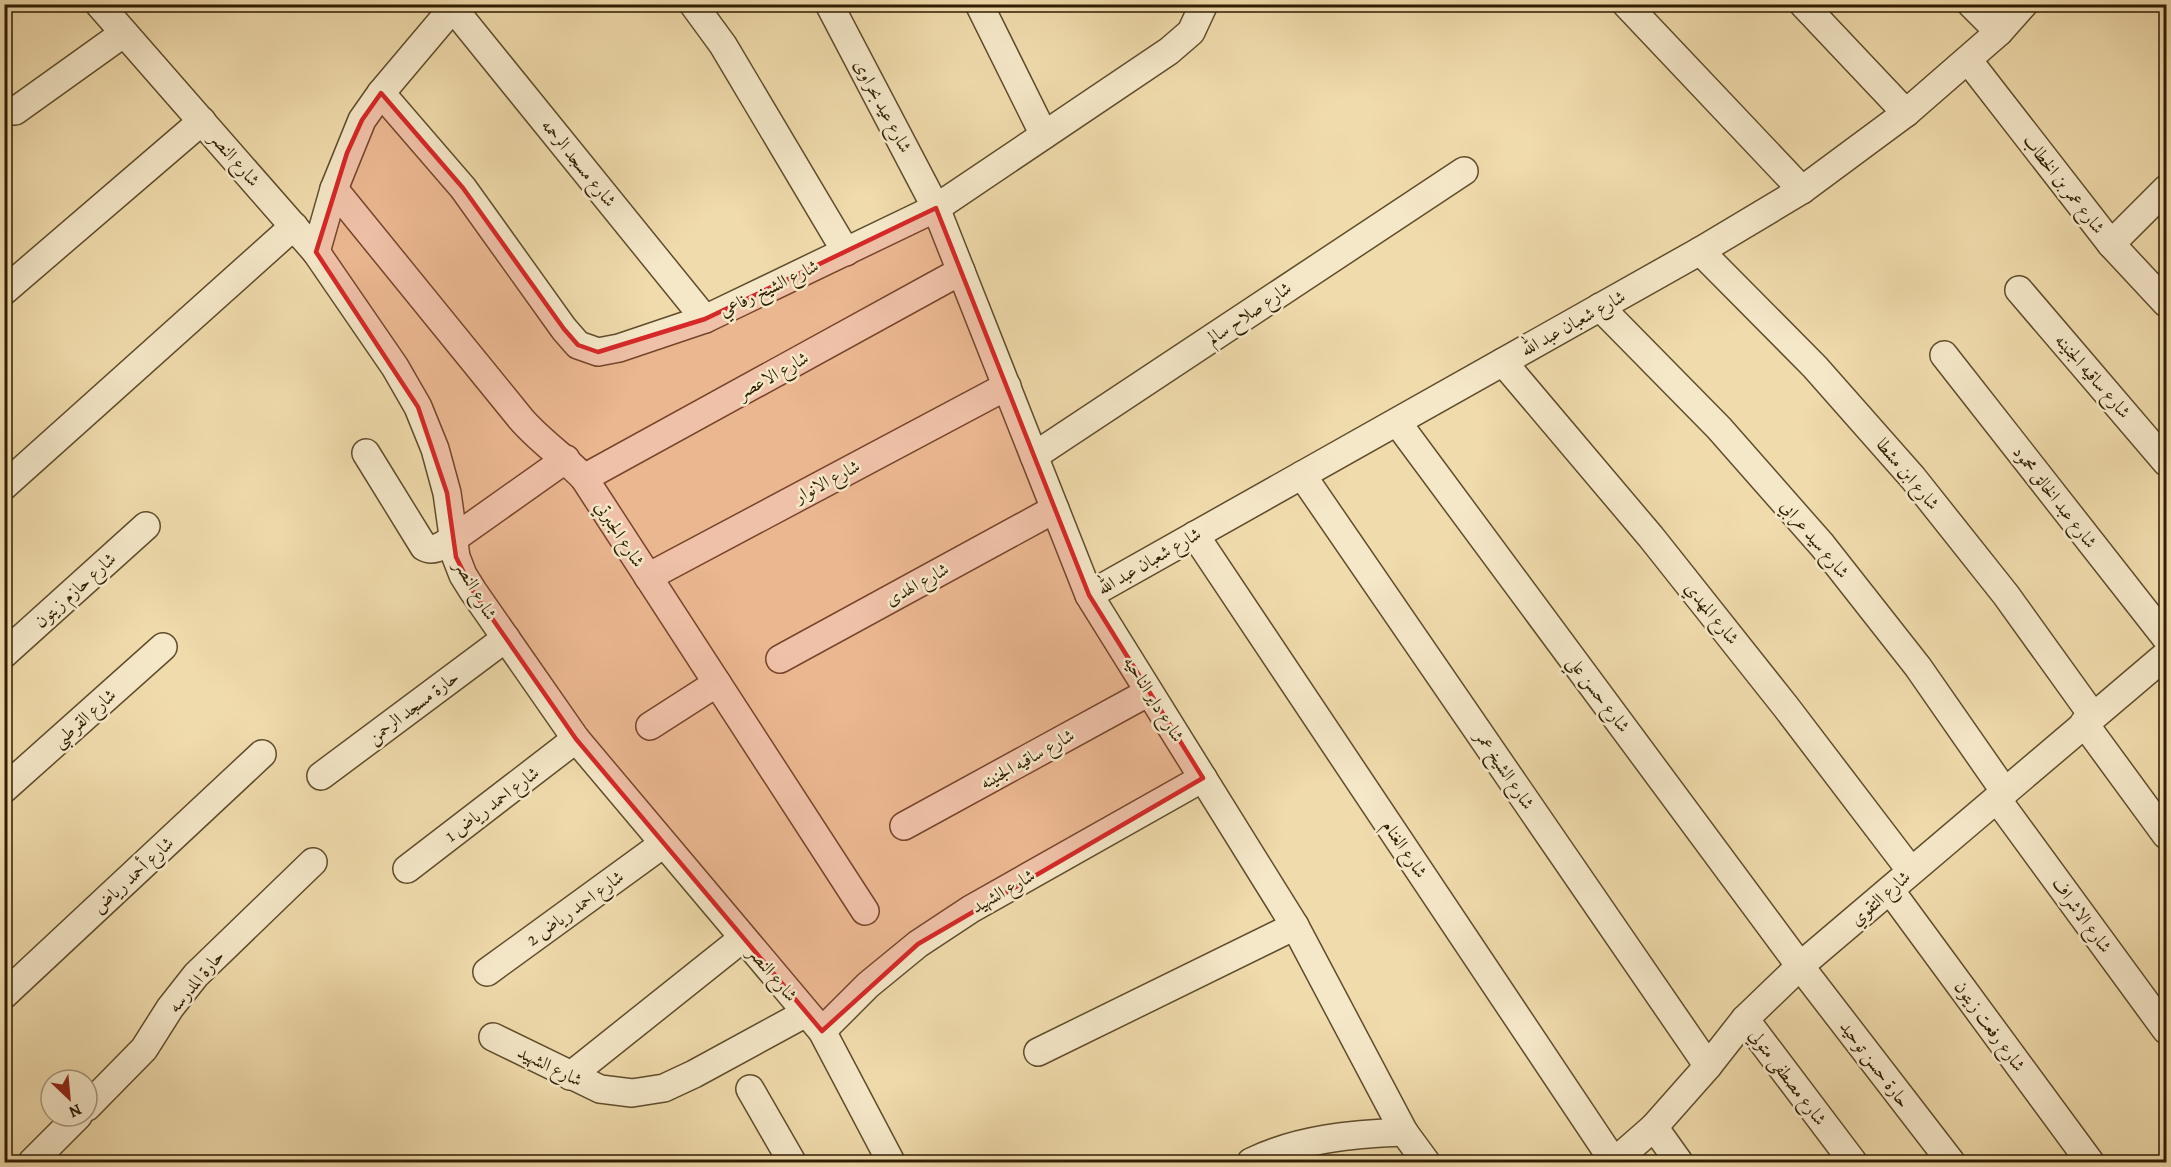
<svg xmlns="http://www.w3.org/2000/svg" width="2171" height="1167" viewBox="0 0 2171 1167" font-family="Alegreya,Amiri,serif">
	<rect width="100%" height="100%" fill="#f0dbac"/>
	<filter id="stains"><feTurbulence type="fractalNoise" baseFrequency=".00333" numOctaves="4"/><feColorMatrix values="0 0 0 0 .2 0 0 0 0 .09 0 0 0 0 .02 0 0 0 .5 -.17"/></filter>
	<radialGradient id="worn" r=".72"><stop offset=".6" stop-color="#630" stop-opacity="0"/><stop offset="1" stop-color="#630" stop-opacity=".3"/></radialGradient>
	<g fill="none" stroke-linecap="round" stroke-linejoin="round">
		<g stroke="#5f4c2c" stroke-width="30">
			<g id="minor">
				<path d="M99 4 316 252 395 367 418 407 435 449 447 493 456 557 463 575 473 591 576 739 822 1031 891 1162"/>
				<path d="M693 4 723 45 846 252"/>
				<path d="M829 4 936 208 1089 595 1295 926 1404 1132 1426 1162"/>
				<path d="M979 4 1044 135"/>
				<path d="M1626 4 1802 190"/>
				<path d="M1803 4 1906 113"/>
				<path d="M1971 4 1999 32"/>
				<path d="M453 8 705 319"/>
				<path d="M1968 60 2111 244 2166 303"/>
				<path d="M381 93 463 188 564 329 578 345 598 352 619 348 705 319 936 208 1169 51 1191 32 1204 4"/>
				<path d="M15 111 124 33"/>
				<path d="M334 189 521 419C540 441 564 457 584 478L865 911"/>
				<path d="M2111 244 2166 189"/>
				<path d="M1700 251 1815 367 1913 478 2006 595 2093 716"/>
				<path d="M316 252 334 189 362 120 381 93 456 4"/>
				<path d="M2019 290 2166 462"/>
				<path d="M4 291 202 121"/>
				<path d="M1600 307 1719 428 1822 545 1918 667 2005 792"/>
				<path d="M1944 355 2166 638"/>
				<path d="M1503 362 1651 537 1786 707 1911 871"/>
				<path d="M1397 422 1800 966 1951 1162"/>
				<path d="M366 453 424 547C434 553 444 544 453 539L566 459"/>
				<path d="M1034 456 1464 171"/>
				<path d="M1302 475 1708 1066"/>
				<path d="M584 478 961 271"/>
				<path d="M4 486 294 226"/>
				<path d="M1195 535 1614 1162"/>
				<path d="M648 577 1007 386"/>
				<path d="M1089 595 1700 251 1802 190 1906 113 1999 32 2024 4"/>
				<path d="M4 654 146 526"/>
				<path d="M780 659 1055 509"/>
				<path d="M2084 723 2166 835"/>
				<path d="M650 726 717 683"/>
				<path d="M321 776 506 638"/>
				<path d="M4 789 163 647"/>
				<path d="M1997 799 2166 1030"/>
				<path d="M904 826 1149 692"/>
				<path d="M407 869 576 739"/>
				<path d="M1890 890 2090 1162"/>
				<path d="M487 972 663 844"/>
				<path d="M4 995 262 754"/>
				<path d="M1745 1019 1853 1162"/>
				<path d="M822 1031 868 985 918 944 971 909 1203 778"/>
				<path d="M493 1037 600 1089 632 1093 664 1088 694 1074 806 1013"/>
				<path d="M1038 1052 1295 926"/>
				<path d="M570 1076 743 938"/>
				<path d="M750 1089 792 1162"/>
				<path d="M87 1107 144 1049 170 1008 196 975 313 862"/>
				<path d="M1654 1127 1679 1162"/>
				<path d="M32 1162 78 1116"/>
				<path d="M1251 1162C1298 1139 1352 1134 1404 1132"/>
				<path d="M1614 1162 1654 1127 1708 1066 1745 1019 1800 966 2166 655"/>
			</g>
		</g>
		<use href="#minor" stroke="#f5e8c9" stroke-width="27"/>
	</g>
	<path fill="#d62828" fill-opacity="0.2" stroke="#d62828" stroke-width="4.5" stroke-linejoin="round" d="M381 93 463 188 564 329 578 345 598 352 705 319 936 208 1089 595 1203 778 918 944 822 1031 576 739 473 591 456 557 447 493 418 407 316 252 347 153 362 120Z"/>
	<g text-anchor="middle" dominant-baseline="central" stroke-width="5" stroke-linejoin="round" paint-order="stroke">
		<g font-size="18" fill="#2f1d01" stroke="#f5e8c9">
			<text transform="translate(883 106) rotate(62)">شارع عيد بحراوى</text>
			<text transform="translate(235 159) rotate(49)">شارع النصر</text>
			<text transform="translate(579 163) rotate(51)">شارع مسجد الرحمه</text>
			<text transform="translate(2064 184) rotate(52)">شارع عمر بن الخطاب</text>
			<text transform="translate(769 288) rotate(-26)">شارع الشيخ رفاعي</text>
			<text transform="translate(1249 313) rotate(-34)">شارع صلاح سالم</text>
			<text transform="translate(1573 323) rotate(-29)">شارع شعبان عبد الله</text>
			<text transform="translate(773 375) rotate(-29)">شارع الاعصر</text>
			<text transform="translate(2093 376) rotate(49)">شارع ساقيه الجنينه</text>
			<text transform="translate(1908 474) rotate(50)">شارع ابن مشطا</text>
			<text transform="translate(827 481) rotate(-28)">شارع الانوار</text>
			<text transform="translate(2055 497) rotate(52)">شارع عبد الخالق محمود</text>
			<text transform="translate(620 534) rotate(57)">شارع الجبرتي</text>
			<text transform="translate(1815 539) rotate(50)">شارع سيد عرابي</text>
			<text transform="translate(1149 561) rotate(-30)">شارع شعبان عبد الله</text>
			<text transform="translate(917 584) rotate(-29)">شارع الهدى</text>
			<text transform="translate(75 590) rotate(-42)">شارع حازم زيتون</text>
			<text transform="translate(476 590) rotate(60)">شارع النصر</text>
			<text transform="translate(1712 613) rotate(51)">شارع المهدي</text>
			<text transform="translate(1599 694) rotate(53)">شارع حسن علي</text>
			<text transform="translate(1154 699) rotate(58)">شارع داير الناحيه</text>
			<text transform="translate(413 707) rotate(-37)">حارة مسجد الرحمن</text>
			<text transform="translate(84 718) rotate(-42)">شارع القرطبى</text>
			<text transform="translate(1027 759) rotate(-29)">شارع ساقيه الجنينه</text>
			<text transform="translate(1505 770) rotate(56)">شارع الشيخ عمر</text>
			<text transform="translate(492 804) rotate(-37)">شارع احمد رياض 1</text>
			<text transform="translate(1405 849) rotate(56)">شارع الغنام</text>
			<text transform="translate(133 875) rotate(-43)">شارع أحمد رياض</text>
			<text transform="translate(1003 891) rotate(-30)">شارع الشهيد</text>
			<text transform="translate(1880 898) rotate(-41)">شارع التقوي</text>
			<text transform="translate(575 908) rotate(-36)">شارع احمد رياض 2</text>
			<text transform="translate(2082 915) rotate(54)">شارع الاشراف</text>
			<text transform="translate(773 974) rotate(50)">شارع النصر</text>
			<text transform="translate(196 981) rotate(-50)">حارة المدرسه</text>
			<text transform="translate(1990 1026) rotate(54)">شارع رفعت زيتون</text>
			<text transform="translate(1875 1064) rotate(53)">حارة حسن توحيد</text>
			<text transform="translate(550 1066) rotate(26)">شارع الشهيد</text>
			<text transform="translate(1788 1077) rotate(53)">شارع مصطفى متولي</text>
		</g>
	</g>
	<rect width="2171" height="1167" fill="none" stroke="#f0dbac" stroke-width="24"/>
	<rect x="6" y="6" width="2159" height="1155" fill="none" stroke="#2f1d01" stroke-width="3"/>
	<rect x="12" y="12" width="2147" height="1143" fill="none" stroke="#2f1d01" stroke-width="1.5"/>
	<g transform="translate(69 1098) rotate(154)"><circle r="28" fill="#f5e8c9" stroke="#a69779" stroke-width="1.5"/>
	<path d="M0-4.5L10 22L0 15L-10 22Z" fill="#8f2418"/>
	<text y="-9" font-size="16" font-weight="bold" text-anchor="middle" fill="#2f1d01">N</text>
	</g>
	<rect width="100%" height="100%" filter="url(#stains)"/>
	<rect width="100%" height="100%" fill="url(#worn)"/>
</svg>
